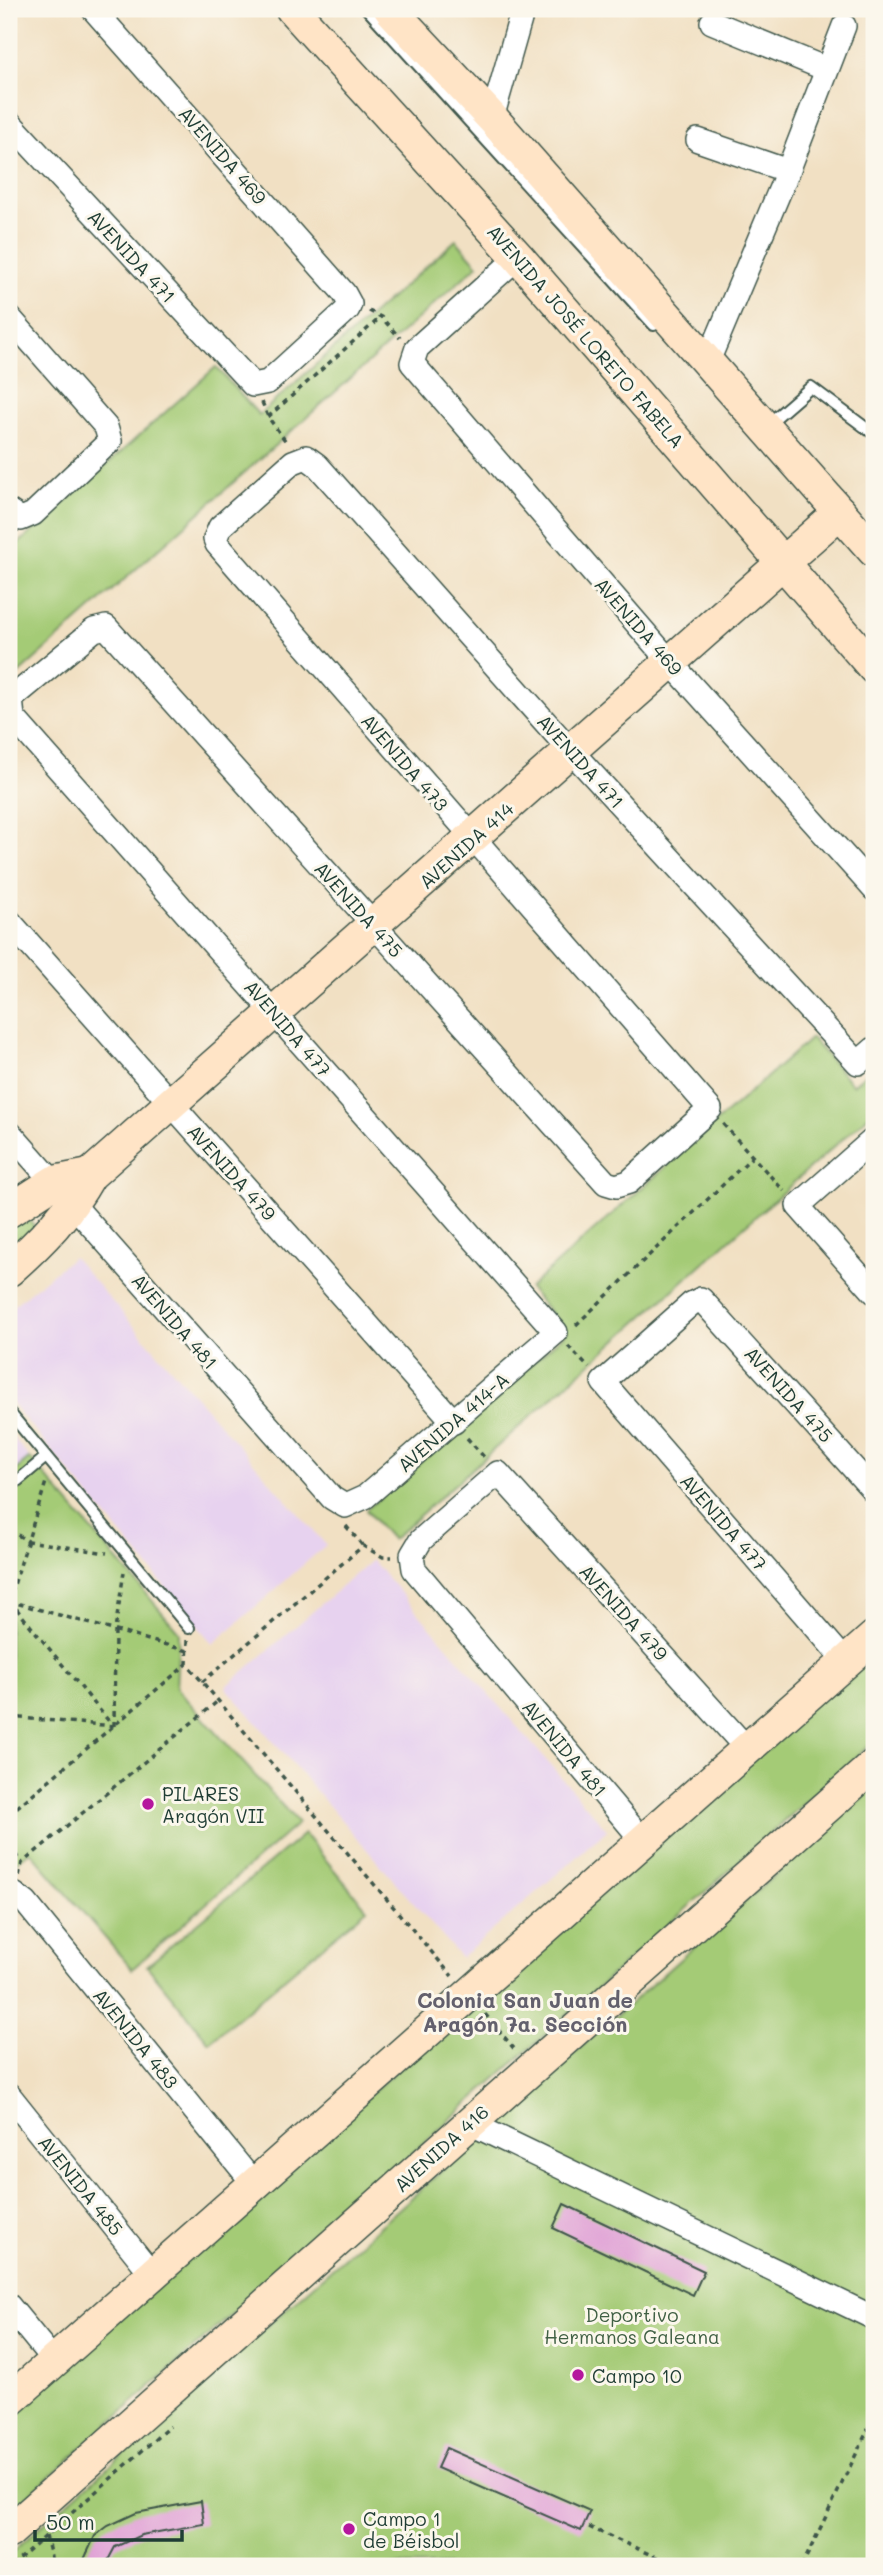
<svg xmlns="http://www.w3.org/2000/svg" width="883" height="2575" viewBox="0 0 883 2575" font-family="Mali,sans-serif">
	<defs>
		<pattern id="grass-tufts" width="24" height="20" patternUnits="userSpaceOnUse" patternTransform="scale(1.75)"><rect width="24" height="20" fill="#a4cb76"/><path d="M3 7l-1-3M5 7V3M7 7l1-3M15 17l-1-3M17 17v-4M19 17l1-3" fill="none" stroke="#85a662"/></pattern>
	</defs>
	<rect width="100%" height="100%" fill="#fbf7ec"/>
	<filter id="ink" filterUnits="userSpaceOnUse"><feTurbulence type="fractalNoise" baseFrequency=".0143" numOctaves="2"/><feDisplacementMap in="SourceGraphic" scale="14" xChannelSelector="R" yChannelSelector="G"/><feConvolveMatrix kernelMatrix="1 2 1 2 8 2 1 2 1" color-interpolation-filters="sRGB"/></filter>
	<filter id="wash" filterUnits="userSpaceOnUse"><feTurbulence type="fractalNoise" baseFrequency=".00686" numOctaves="4" result="noise"/><feDisplacementMap in="SourceGraphic" scale="28" xChannelSelector="R" yChannelSelector="G"/><feGaussianBlur stdDeviation="1.57" result="paint"/><feColorMatrix in="noise" values="0 0 0 0 0 0 0 0 0 0 0 0 0 0 0 0 0 1.4 0 .05"/><feComposite in="paint" operator="in"/></filter>
	<g filter="url(#wash)">
		<rect width="100%" height="100%" fill="#f1e0c3"/>
		<g fill="#e7d2ef">
			<path d="M73 1257 326 1545 213 1644 9 1400V1309Z"/>
			<path d="M9 1433 30 1458 9 1476Z"/>
			<path d="M372 1560 607 1830 461 1958 226 1687Z"/>
		</g>
		<path fill="url(#grass-tufts)" stroke="#628455" stroke-width="2" d="M20 1208 44 1239 9 1267V1217Z"/>
		<g fill="#a4cb76" stroke="#628455" stroke-width="2">
			<path d="M456 240 478 265 9 682V552L216 367 259 415Z"/>
			<path d="M811 1038 853 1085 874 1067V1111L392 1540 366 1510 567 1332 529 1288Z"/>
			<path d="M30 1458 179 1632 176 1688 298 1823 132 1969 30 1851 9 1867V1818L15 1813 9 1804V1476Z"/>
			<path d="M874 1646V1741L9 2513V2415Z"/>
			<path d="M874 1787V2566H9V2555Z"/>
			<path d="M304 1834 367 1909 209 2042 147 1966Z"/>
		</g>
		<g id="blocks">
			<g fill="#e0a2d6">
				<path d="M564 2204 704 2271 693 2295 553 2228Z"/>
				<path d="M446 2448 590 2511 581 2531 437 2468Z"/>
				<path d="M201 2501 204 2524 141 2535 115 2547 105 2566H81L95 2536 108 2526 136 2513Z"/>
			</g>
		</g>
	</g>
	<g filter="url(#ink)">
		<use href="#blocks" fill-opacity="0" stroke="#3e5549" stroke-width="2"/>
		<g fill="none" stroke-linecap="round" stroke-linejoin="round">
			<g stroke="#3e5549" stroke-width="14">
				<g id="lane">
					<path d="M367 9 654 325"/>
					<path d="M767 425 811 387 874 434"/>
					<path d="M9 1412 189 1628"/>
					<path d="M9 1488 46 1457"/>
				</g>
			</g>
			<g stroke="#3e5549" stroke-width="26">
				<g id="street">
					<path d="M712 22 826 69"/>
					<path d="M492 118 523 9"/>
					<path d="M9 122 253 385 268 382 348 309 350 304 344 293 93 9"/>
					<path d="M698 140 788 171"/>
					<path d="M518 257 417 348 412 363 670 662 874 889"/>
					<path d="M9 317 106 427 110 441 33 514 21 519 9 511"/>
					<path d="M708 361 788 171 844 26"/>
					<path d="M9 921 454 1422"/>
					<path d="M9 1132 332 1498 345 1506 365 1497 556 1332 13 717 11 699 94 630 106 627 606 1183 616 1186 629 1182 710 1109 217 544 215 539 220 527 293 462 306 457 317 465 571 751 858 1063 874 1049"/>
					<path d="M874 1139 798 1206 874 1292"/>
					<path d="M846 1662 603 1382 691 1304 701 1299 874 1491"/>
					<path d="M644 1842 414 1569 412 1555 421 1540 498 1473 749 1751"/>
					<path d="M9 1896 14 1894 26 1903 255 2185"/>
					<path d="M9 2095 153 2275"/>
					<path d="M482 2129 874 2318"/>
					<path d="M9 2306 54 2361"/>
				</g>
			</g>
			<g stroke="#3e5549" stroke-width="35">
				<g id="secondary">
					<path d="M292 9 518 257 874 668"/>
					<path d="M390 9 492 118 874 551"/>
					<path d="M9 1211 54 1182 90 1175"/>
					<path d="M9 1270C42 1241 68 1214 90 1175L840 512"/>
					<path d="M9 2401 874 1637"/>
					<path d="M9 2532 874 1765"/>
				</g>
			</g>
			<g stroke="#3e5549" stroke-width="3.5" stroke-dasharray="5 5" stroke-linecap="butt">
				<path d="M369 311 381 317 400 338"/>
				<path d="M262 402 268 417 287 443"/>
				<path d="M268 417 381 317"/>
				<path d="M869 1080 874 1087"/>
				<path d="M723 1124 784 1191"/>
				<path d="M576 1325 752 1157"/>
				<path d="M568 1346 589 1368"/>
				<path d="M467 1438 485 1458"/>
				<path d="M346 1526 363 1546"/>
				<path d="M9 1530 28 1541 107 1553"/>
				<path d="M9 1601 188 1651"/>
				<path d="M10 1601 112 1725"/>
				<path d="M188 1640 187 1664 452 1976"/>
				<path d="M202 1682 363 1546 383 1557H392"/>
				<path d="M9 1717 114 1726"/>
				<path d="M114 1726 115 1630 124 1572"/>
				<path d="M11 1813 9 1601 47 1479"/>
				<path d="M9 1814 187 1664"/>
				<path d="M9 1846 22 1863"/>
				<path d="M19 1876 22 1863 218 1701"/>
				<path d="M485 2014 516 2051"/>
				<path d="M589 2527 676 2566"/>
				<path d="M46 2536 53 2566"/>
				<path d="M12 2566 170 2426"/>
				<path d="M802 2566 874 2417"/>
			</g>
			<use href="#lane" stroke="#fff" stroke-width="10"/>
			<use href="#street" stroke="#fff" stroke-width="23"/>
			<use href="#secondary" stroke="#ffe4c6" stroke-width="32"/>
		</g>
	</g>
	<g fill="#b5179e" stroke="#fbf7ec" stroke-width="2.5">
		<circle cx="148" cy="1804" r="7"/>
		<circle cx="578" cy="2375" r="7"/>
		<circle cx="349" cy="2529" r="7"/>
	</g>
	<g text-anchor="middle" dominant-baseline="central" stroke-width="6" stroke-linejoin="round" paint-order="stroke">
		<g font-size="19" fill="#1f3d34" stroke="#fbf7ec">
			<text transform="translate(223 155) rotate(49)">AVENIDA 469</text>
			<text transform="translate(132 256) rotate(47)">AVENIDA 471</text>
			<text transform="translate(586 336) rotate(49)">AVENIDA JOSÉ LORETO FABELA</text>
			<text transform="translate(639 626) rotate(49)">AVENIDA 469</text>
			<text transform="translate(581 761) rotate(48)">AVENIDA 471</text>
			<text transform="translate(405 762) rotate(49)">AVENIDA 473</text>
			<text transform="translate(466 845) rotate(-42)">AVENIDA 414</text>
			<text transform="translate(359 909) rotate(48)">AVENIDA 475</text>
			<text transform="translate(288 1028) rotate(49)">AVENIDA 477</text>
			<text transform="translate(232 1172) rotate(48)">AVENIDA 479</text>
			<text transform="translate(175 1321) rotate(49)">AVENIDA 481</text>
			<text transform="translate(789 1394) rotate(48)">AVENIDA 475</text>
			<text transform="translate(453 1422) rotate(-41)">AVENIDA 414-A</text>
			<text transform="translate(724 1522) rotate(49)">AVENIDA 477</text>
			<text transform="translate(624 1612) rotate(48)">AVENIDA 479</text>
			<text transform="translate(565 1748) rotate(50)">AVENIDA 481</text>
			<text transform="translate(136 2038) rotate(51)">AVENIDA 483</text>
			<text transform="translate(441 2148) rotate(-42)">AVENIDA 416</text>
			<text transform="translate(81 2185) rotate(51)">AVENIDA 485</text>
		</g>
		<g font-size="19" fill="#1f3d34" stroke="#fbf7ec" text-anchor="start">
			<text x="162" y="1793">PILARES<tspan x="162" dy="22">Aragón VII</tspan></text>
			<text x="592" y="2375">Campo 10</text>
			<text x="363" y="2518">Campo 1<tspan x="363" dy="22">de Béisbol</tspan></text>
		</g>
		<g font-size="19" fill="#406044" stroke="#fbf7ec">
			<text x="632" y="2314">Deportivo<tspan x="632" dy="22">Hermanos Galeana</tspan></text>
		</g>
		<g font-size="21" font-weight="bold" fill="#63606d" stroke="#fbf7ec">
			<text x="525" y="1999">Colonia San Juan de<tspan x="525" dy="24">Aragón 7a. Sección</tspan></text>
		</g>
	</g>
	<rect width="883" height="2575" fill="none" stroke="#fbf7ec" stroke-width="35"/>
	<path d="M35 2530v10h147v-10" fill="none" stroke="#1f3d34" stroke-width="3.5"/>
	<text x="46" y="2530" font-size="21" fill="#1f3d34" stroke="#fbf7ec" stroke-width="5" paint-order="stroke">50 m</text>
</svg>
